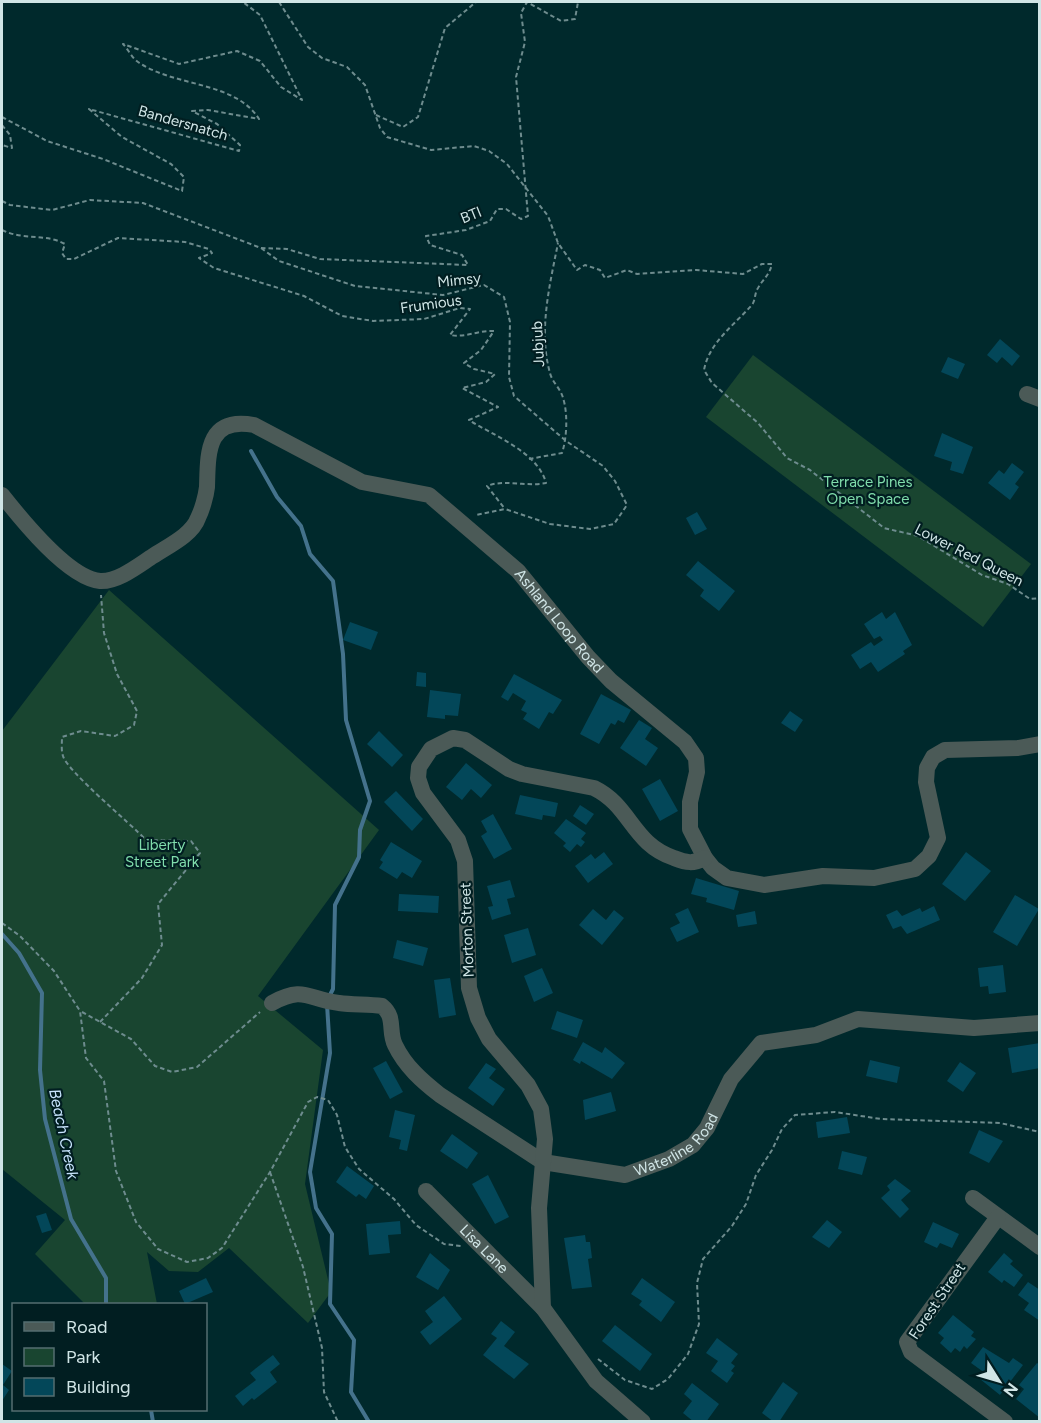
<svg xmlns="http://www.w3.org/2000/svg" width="1041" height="1423" viewBox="0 0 1041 1423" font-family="Figtree,sans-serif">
	<rect width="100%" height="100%" fill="#00292c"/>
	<g fill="#194530">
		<path d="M753 355 1031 564 983 627 706 417Z"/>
		<path d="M109 590 379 830 258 996 323 1050 305 1184 331 1292 308 1323 229 1248 198 1272 169 1271 147 1252 157 1304H85L35 1254 65 1220 2 1169V731Z"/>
	</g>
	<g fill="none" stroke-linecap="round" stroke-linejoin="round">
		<g stroke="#44728c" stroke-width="4">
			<path d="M251 451 277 497 301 526 310 554 333 581 343 654 346 720 370 801 360 830 359 857 335 905 333 989 329 997"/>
			<path d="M2 934 19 953 42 993 40 1070 45 1119 71 1219 106 1278V1304"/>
			<path d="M327 1004 330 1053 310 1172 316 1208 332 1234 330 1304 354 1340 351 1392 369 1422"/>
			<path d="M151 1410 153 1422"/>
		</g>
	</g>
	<g fill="#034759">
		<path d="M1000 339 1020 356 1012 366 1002 357 997 363 987 355Z"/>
		<path d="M948 357 965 364 958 379 941 372Z"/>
		<path d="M942 433 973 447 963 474 950 470 952 462 934 456Z"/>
		<path d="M1012 463 1024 472 1015 484 1019 487 1010 500 988 483 999 470 1004 474Z"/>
		<path d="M697 512 707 529 695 535 686 518Z"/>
		<path d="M698 561 735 591 719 611 700 596 704 590 686 575Z"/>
		<path d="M882 612 886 619 895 612 912 645 903 651 905 654 878 672 871 662 860 669 851 655 871 642 874 646 883 640 880 636 874 639 864 624Z"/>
		<path d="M350 622 378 632 371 650 343 640Z"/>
		<path d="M417 672 426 673V687L416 686Z"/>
		<path d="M514 674 562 700 553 714 549 712 539 729 523 719 527 713 521 710 526 701 513 693 508 701 501 697Z"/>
		<path d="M430 690 461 694 458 716 445 715V719L427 717Z"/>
		<path d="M601 694 631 710 624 723 618 720 615 725 611 723 599 744 580 734Z"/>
		<path d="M790 711 803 720 795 732 781 723Z"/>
		<path d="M639 720 652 728 645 739 658 748 646 766 620 748Z"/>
		<path d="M379 731 403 755 392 767 367 744Z"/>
		<path d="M466 763 492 785 481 798 471 789 462 800 446 787Z"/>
		<path d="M660 779 678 811 660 821 642 789Z"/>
		<path d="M396 791 423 819 412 831 384 802Z"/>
		<path d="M520 795 558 803 555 817 543 815 542 820 515 814Z"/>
		<path d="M580 805 594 814 586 825 573 816Z"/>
		<path d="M493 814 512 849 494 859 481 836 487 832 481 821Z"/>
		<path d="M566 819 586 833 581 839 585 842 581 847 577 844 570 852 563 846 566 843 554 833Z"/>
		<path d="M391 842 422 861 412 878 402 872 397 879 379 868 383 862 380 860Z"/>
		<path d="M604 852 613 864 588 883 575 866 591 854 595 859Z"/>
		<path d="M966 852 991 871 965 901 942 884Z"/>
		<path d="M696 878 739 891 734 910 706 902 707 898 691 894Z"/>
		<path d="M510 880 515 897 507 899 511 914 492 920 488 907 493 906 487 886Z"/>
		<path d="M399 894 439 896 438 913 398 911Z"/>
		<path d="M1015 895 1039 909 1017 946 993 932Z"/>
		<path d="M934 906 940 920 907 934 901 926 893 929 886 915 897 910 902 916 920 908 922 912Z"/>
		<path d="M688 908 699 932 677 942 670 928 680 923 675 914Z"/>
		<path d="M593 909 606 920 614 910 624 918 602 945 579 925Z"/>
		<path d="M755 911 757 924 738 927 736 915Z"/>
		<path d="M528 928 536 955 512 963 504 935Z"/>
		<path d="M397 940 428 948 423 966 393 958Z"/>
		<path d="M1003 965 1006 992 989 994 988 986 980 987 978 968Z"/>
		<path d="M542 968 553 993 534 1002 524 976Z"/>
		<path d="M450 978 456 1015 439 1018 434 980Z"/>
		<path d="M557 1011 583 1020 577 1038 551 1029Z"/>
		<path d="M583 1042 602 1053 605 1047 625 1063 612 1079 581 1061 580 1064 573 1060Z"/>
		<path d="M1040 1043V1068L1012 1073 1008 1048Z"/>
		<path d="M870 1060 900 1067 897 1083 866 1076Z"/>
		<path d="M386 1061 403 1092 390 1099 373 1068Z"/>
		<path d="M960 1062 976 1073 963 1092 947 1081Z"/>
		<path d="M486 1063 496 1069 489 1078 505 1089 493 1106 468 1088Z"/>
		<path d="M611 1092 616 1111 585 1120 583 1100Z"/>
		<path d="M395 1110 415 1115 407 1151 399 1149 401 1140 389 1137Z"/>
		<path d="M847 1117 850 1133 818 1138 816 1122Z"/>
		<path d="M979 1130 1003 1141 989 1163 969 1153Z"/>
		<path d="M452 1134 478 1153 467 1169 440 1151Z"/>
		<path d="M842 1151 867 1157 862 1175 838 1169Z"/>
		<path d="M347 1166 374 1186 366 1199 359 1194 356 1197 336 1182Z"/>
		<path d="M488 1175 509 1217 495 1224 472 1184Z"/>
		<path d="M895 1179 911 1191 901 1200 909 1209 900 1218 881 1198 890 1190 887 1186Z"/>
		<path d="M46 1213 52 1230 42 1233 36 1216Z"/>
		<path d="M827 1220 842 1232 829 1248 812 1237Z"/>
		<path d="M400 1221 401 1234 388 1235 390 1253 369 1255 366 1224Z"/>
		<path d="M933 1222 959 1234 952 1248 940 1243 937 1248 924 1242Z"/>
		<path d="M585 1235 586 1242H590L592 1258 588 1259 592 1287 572 1289 564 1238Z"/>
		<path d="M430 1253 450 1270 438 1290 416 1277Z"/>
		<path d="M1004 1253 1013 1261 1010 1264 1023 1275 1014 1287 1004 1280 1002 1283 988 1272Z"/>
		<path d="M206 1278 213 1292 185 1304 179 1291Z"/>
		<path d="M642 1278 675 1302 661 1322 639 1305 642 1301 631 1294Z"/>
		<path d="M1028 1282 1040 1290V1321L1024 1310 1029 1303 1018 1295Z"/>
		<path d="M444 1296 462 1319 430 1345 420 1332 433 1322 425 1311Z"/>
		<path d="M953 1315 974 1332 971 1336 976 1339 967 1349 964 1346 960 1352 955 1348 951 1353 940 1343 944 1338 938 1333Z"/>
		<path d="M501 1321 515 1332 504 1346 529 1364 514 1379 483 1355 497 1338 491 1334Z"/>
		<path d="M615 1325 652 1354 640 1371 602 1341Z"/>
		<path d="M717 1338 738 1354 731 1363 735 1366 731 1371 734 1373 727 1383 711 1371 718 1361 706 1353Z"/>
		<path d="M983 1347 1009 1363 1013 1358 1023 1365 1000 1395 980 1379 985 1373 971 1363Z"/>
		<path d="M273 1355 280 1364 270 1372 277 1382 254 1400 252 1398 243 1406 235 1396 256 1380 250 1373Z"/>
		<path d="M1037 1363 1040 1365V1418L1016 1399 1024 1389 1019 1385Z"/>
		<path d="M2 1364 12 1371 3 1385 9 1390 2 1401Z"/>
		<path d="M783 1382 798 1393 779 1422H774L762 1413Z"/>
		<path d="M692 1383 719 1404 706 1422H694L683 1413 692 1401 684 1394Z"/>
	</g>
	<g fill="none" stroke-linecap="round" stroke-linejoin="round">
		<g stroke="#6e8c8e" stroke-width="2" stroke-dasharray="4.5 3" stroke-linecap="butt">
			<path d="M279 2 308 47 322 58 347 67 365 85 380 128 387 137 431 150 474 146 489 151 507 164 548 216 558 243 577 270 585 265 600 270 605 278 627 270 637 274 696 270 743 274 762 264H772C769 276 763 279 758 288 754 294 756 301 751 306 733 326 709 343 704 370L712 383 758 423 787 458 810 470 884 528 918 536 982 575 1008 584 1030 599 1040 598"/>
			<path d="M376 115 403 127 418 117 445 28 476 2"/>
			<path d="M2 117 47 141 103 159 182 191 184 177 171 164 122 137 89 109 239 151 240 145 217 124 192 111 208 110 259 119C235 81 174 87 138 62 132 58 128 49 123 44L179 64 237 51 260 61 281 87 302 100 260 15 243 2"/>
			<path d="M2 125 10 135 12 148 2 145"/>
			<path d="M2 201 10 205 52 210 90 200 143 203 261 248 279 261 355 286 443 295 484 285 504 297 510 322 509 377 514 396 566 441 603 466 615 481 627 505 614 524 590 529 550 524 505 509 476 515"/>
			<path d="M2 230C25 241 45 233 65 244L62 253 66 259H74L118 238 185 242 209 249 212 253 199 258 214 268 304 296 342 316 373 321 424 319 460 308 470 309 450 335C465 338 479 330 494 331L481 350 464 363 474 369 495 374 486 382 462 388 498 407 469 420C494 436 538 452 546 483 527 487 504 479 487 486L505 509"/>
			<path d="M261 248 287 249 320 259 468 265 462 255 430 245 426 236 466 230 490 221 497 209H506L521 219 528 216 516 77 525 42 521 13 527 2 561 21 575 19 578 2"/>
			<path d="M529 459 562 453C567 438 568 413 563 398 561 389 552 382 550 373 538 331 550 284 558 243"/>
			<path d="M2 923 20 936 54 971 80 1011 86 1058 104 1081 116 1171 136 1222 158 1249 187 1262 208 1258 222 1248 270 1172 308 1102 317 1097 328 1100 337 1115 345 1147 359 1169 394 1199 416 1225 444 1244 461 1246"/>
			<path d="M82 1012 131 1039 155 1066 172 1072 197 1067 260 1012"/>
			<path d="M100 1022 142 978 162 945 158 904 200 853 191 841 146 840C131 824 67 771 63 756 61 750 62 743 62 737L81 731 115 736 134 725 137 711 117 674 104 633 101 595"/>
			<path d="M270 1172 303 1267 322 1348 324 1392 338 1422"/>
			<path d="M598 1359 625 1380 652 1389 668 1379 688 1354 699 1324 697 1283 703 1259 732 1226 746 1204 756 1175 772 1150 782 1129 795 1115 835 1112 881 1119 1000 1123 1040 1132"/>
		</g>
		<g stroke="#4b5a57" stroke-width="16">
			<path d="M1027 394 1040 399"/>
			<path id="s1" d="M2 495C21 519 68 578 100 581 118 582 139 565 153 556 168 546 192 535 198 518 202 510 206 496 207 487 208 454 206 416 254 425L362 482 429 495 518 571 588 657 611 681 685 742 696 758 697 772 690 802V829L705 858 713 868 727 878 764 885 823 876 874 878 915 869 929 856 938 838 926 782 927 768 933 757 945 750 1018 748 1040 744"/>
			<path id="s2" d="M272 1003C305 985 308 1000 339 1003 353 1005 368 1004 382 1006 396 1017 388 1031 395 1045 405 1066 422 1081 440 1095L543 1162 625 1175 669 1159 693 1145 707 1128 731 1079 761 1043 816 1035 858 1019 974 1028 1040 1023"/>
			<path id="s3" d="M426 1191 543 1308"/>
			<path d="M973 1198 1040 1247"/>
			<path d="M998 1217 907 1342 911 1352 1005 1422"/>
			<path d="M643 1422 596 1381 543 1308 539 1208 545 1139 541 1109 528 1085 489 1039 478 1018 469 988 465 861 458 840 423 793 418 778 419 767 431 749 453 738 465 740 509 769 522 774 594 788C631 806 632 844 674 858 687 863 693 864 705 858"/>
		</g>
	</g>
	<g text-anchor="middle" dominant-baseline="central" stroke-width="4.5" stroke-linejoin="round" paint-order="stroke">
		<g font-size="15" fill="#d0e5e6" stroke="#011e21">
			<text transform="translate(183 123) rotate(16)">Bandersnatch</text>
			<text transform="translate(471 215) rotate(-22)">BTI</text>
			<text transform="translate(459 280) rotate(-6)">Mimsy</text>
			<text transform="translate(431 304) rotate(-8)">Frumious</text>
			<text transform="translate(538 344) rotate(-93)">Jubjub</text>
			<text transform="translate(969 555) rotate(27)">Lower Red Queen</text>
			<text stroke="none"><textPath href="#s1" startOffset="752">Ashland Loop Road</textPath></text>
			<text transform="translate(467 930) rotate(-92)">Morton Street</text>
			<text stroke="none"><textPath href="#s2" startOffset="490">Waterline Road</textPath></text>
			<text stroke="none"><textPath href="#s3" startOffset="82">Lisa Lane</textPath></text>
			<text transform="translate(937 1301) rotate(-56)">Forest Street</text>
		</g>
		<g font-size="15" fill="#80ddac" stroke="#011e21">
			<text x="868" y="482">Terrace Pines<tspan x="868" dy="17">Open Space</tspan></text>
			<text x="162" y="845">Liberty<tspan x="162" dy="17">Street Park</tspan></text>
		</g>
		<g font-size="16" font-style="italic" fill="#c7e4fd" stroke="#011e21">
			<text transform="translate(64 1134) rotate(78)">Beach Creek</text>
		</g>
	</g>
	<rect width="1041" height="1423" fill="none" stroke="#d0e5e6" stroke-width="6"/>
	<rect x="12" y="1303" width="195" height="108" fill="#011e21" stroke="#546e70" stroke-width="1.5"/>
	<rect x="24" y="1322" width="30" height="9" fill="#4b5a57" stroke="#546e70" stroke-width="1.5"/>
	<text x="66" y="1333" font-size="18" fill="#d0e5e6">Road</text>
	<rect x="24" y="1348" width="30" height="18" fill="#194530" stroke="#546e70" stroke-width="1.5"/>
	<text x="66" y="1363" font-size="18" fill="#d0e5e6">Park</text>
	<rect x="24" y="1378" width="30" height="18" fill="#034759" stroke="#546e70" stroke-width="1.5"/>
	<text x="66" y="1393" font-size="18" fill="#d0e5e6">Building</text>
	<g transform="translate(999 1381) rotate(127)" stroke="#011e21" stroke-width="4.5" paint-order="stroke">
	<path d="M0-4.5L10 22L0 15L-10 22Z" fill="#d0e5e6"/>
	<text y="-9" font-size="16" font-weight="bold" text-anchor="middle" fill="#d0e5e6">N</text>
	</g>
</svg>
